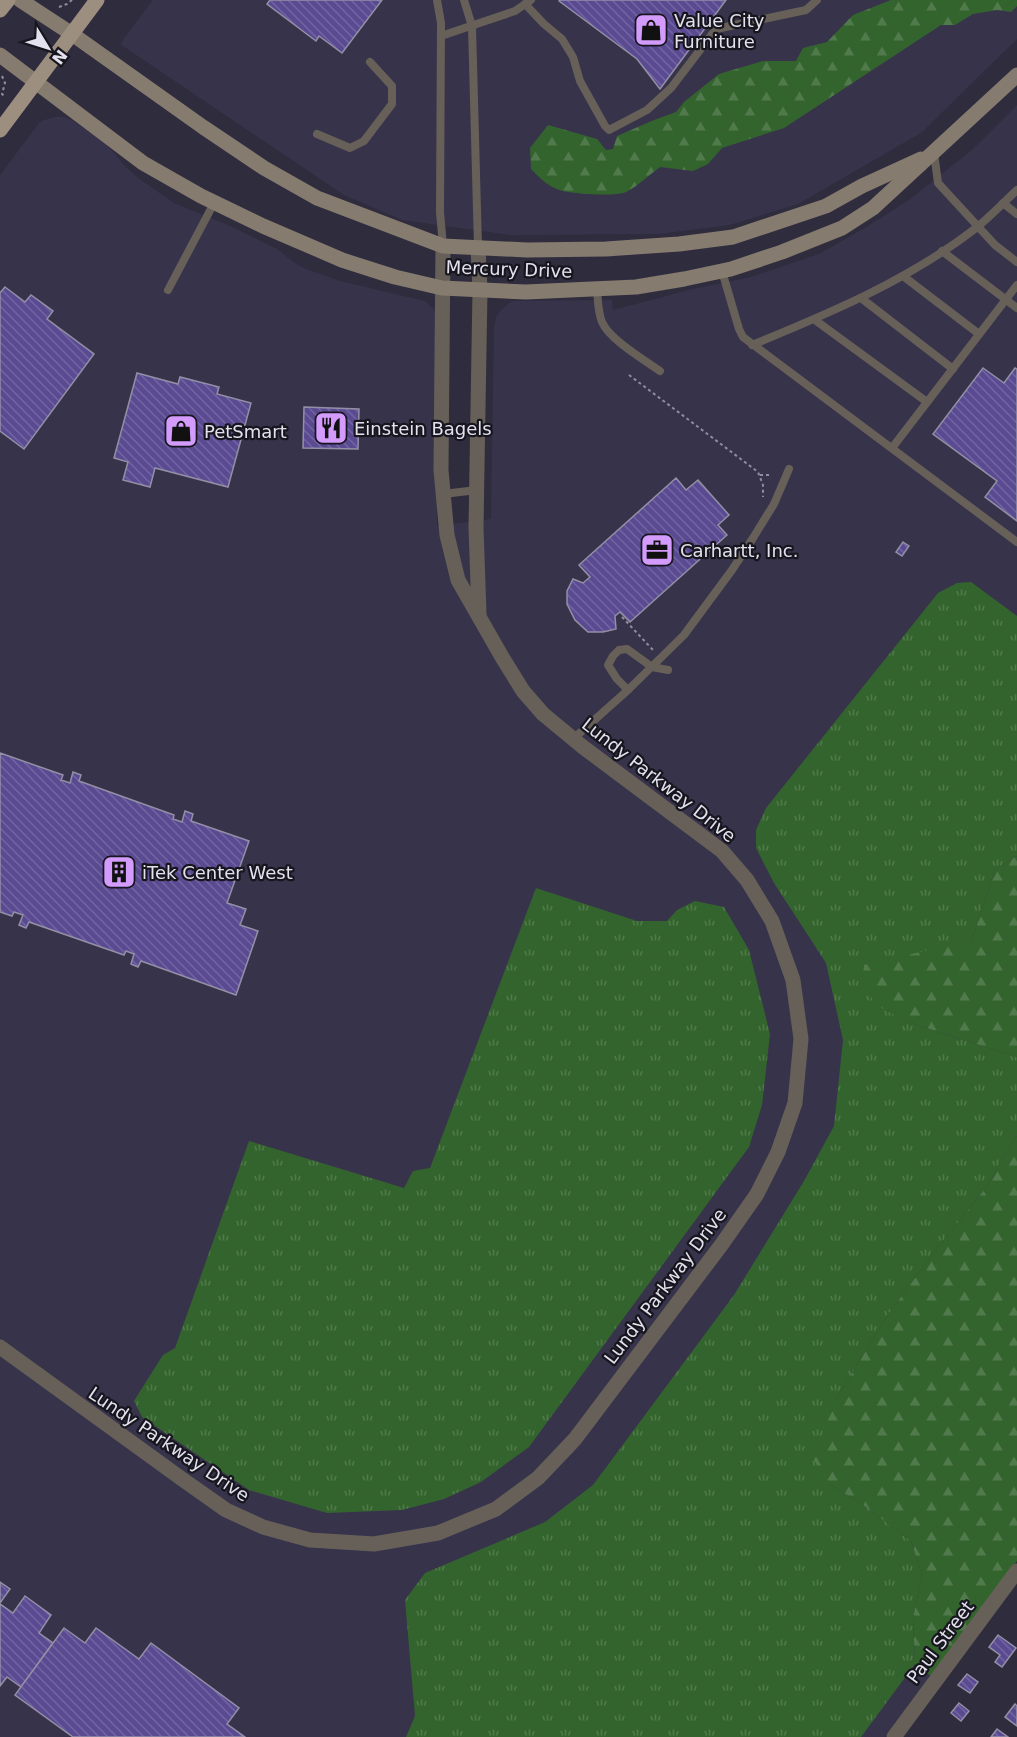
<svg xmlns="http://www.w3.org/2000/svg" width="1017" height="1737" viewBox="0 0 1017 1737" font-family="'DejaVu Sans',sans-serif">
	<defs>
		<pattern id="grass-tufts" width="24" height="20" patternUnits="userSpaceOnUse" patternTransform="scale(1.5)"><rect width="24" height="20" fill="#34642d"/><path d="M3 7l-1-3M5 7V3M7 7l1-3M15 17l-1-3M17 17v-4M19 17l1-3" fill="none" stroke="#517a4c"/></pattern>
		<pattern id="forest-firs" width="22" height="20" patternUnits="userSpaceOnUse" patternTransform="scale(1.5)"><rect width="22" height="20" fill="#34642d"/><path d="M5 1l3.5 6h-7zM16 11l3.5 6h-7z" fill="#517a4c"/></pattern>
		<pattern id="building-back-hatch" width="6" height="6" patternUnits="userSpaceOnUse" patternTransform="scale(1.5)"><rect width="6" height="6" fill="#5a4a92"/><path d="M-1 5l2 2M0 0l6 6M5-1l2 2" fill="none" stroke="#7264a2"/></pattern>
	</defs>
	<rect width="100%" height="100%" fill="#2f2c3e"/>
	<g fill="#37334b">
		<path d="M153 0H1017V39L921 133 798 204 730 225 658 234 510 235 402 220 344 195 120 44Z"/>
		<path d="M1017 105V1560L885 1737H0V175L39 123 44 120 56 117H65L73 121 106 144 125 166 138 178 174 203 228 225 277 249 296 264 306 269 340 281 424 301 427 303 433 308 437 317V526L491 519 494 327 496 317 501 310 509 303 513 301 612 300 613 310 693 289 751 277 819 254 865 228 909 200 972 150Z"/>
	</g>
	<g fill="url(#grass-tufts)">
		<path d="M971 582 1017 616V856L995 869 972 940 905 1021 1017 1057V1135L985 1189 938 1247 887 1316 836 1399 830 1484 866 1507 911 1541 922 1575 913 1618 915 1664 861 1737H406L415 1716 405 1600 425 1573 545 1522 593 1485 734 1295 804 1181 834 1126 843 1040 826 963 774 883 756 848V830L766 808 938 593 957 583Z"/>
		<path d="M536 888 637 921H667L677 910 695 901 724 907 749 950 770 1034 762 1105 749 1147 529 1447 481 1482 444 1499 402 1510 327 1513 249 1490 142 1417 134 1401 163 1355 175 1348 249 1141 404 1188 413 1171 430 1168Z"/>
	</g>
	<g fill="url(#forest-firs)">
		<path d="M891 0H1017V6L1011 12 997 10 973 14 955 25H941L784 128 722 148 708 164 693 171 660 167C649 175 638 186 626 192 615 197 567 194 557 189 546 185 539 177 531 169L530 148 548 125 597 139 606 150 613 149 617 136 654 120 676 112 684 102 719 74 763 61H796L803 48 827 42 853 15Z"/>
		<path d="M1017 856V1057L905 1021 880 1007 862 988 864 965 972 940 995 869Z"/>
		<path d="M1017 1135V1561L931 1676 915 1664 913 1618 922 1575 911 1541 866 1507 830 1484 813 1459 836 1399 887 1316 938 1247 985 1189Z"/>
	</g>
	<g fill="url(#building-back-hatch)" stroke="#9390a5" stroke-width="1.5">
		<path d="M270 0H382L342 53 319 36 316 41 267 4Z"/>
		<path d="M560 0H726L660 89 637 59 559 1Z"/>
		<path d="M5 287 25 302 31 295 53 311 47 319 94 354 24 449 0 431V293Z"/>
		<path d="M983 368 1004 383 1015 368 1017 369V521L985 497 997 481 933 434Z"/>
		<path d="M137 373 178 384 180 377 219 387 217 394 251 403 228 487 155 468 150 487 123 480 128 462 114 458Z"/>
		<path d="M304 407 359 409 358 449 303 448Z"/>
		<path d="M676 478 686 490 698 480 729 515 718 525 727 535 630 622 620 612 615 616 616 629 603 632H588L575 620 567 604V591L573 579 583 583 590 577 579 565Z"/>
		<path d="M903 542 909 546 902 556 896 552Z"/>
		<path d="M0 753 63 775 61 780 70 783 73 772 81 775 79 781 174 815 173 819 182 822 185 811 193 814 191 821 249 841 227 903 246 909 240 925 258 931 236 995 141 961 138 967 131 964 134 954 126 951 124 955 29 922 26 928 19 925 23 915 14 912 12 916 0 912Z"/>
		<path d="M0 1582 10 1589 0 1603Z"/>
		<path d="M25 1596 51 1615 39 1633 53 1643 21 1687 7 1677 0 1686V1604L13 1613Z"/>
		<path d="M64 1628 85 1643 96 1628 139 1659 151 1643 239 1708 227 1724 245 1737H73L15 1695Z"/>
		<path d="M998 1635 1016 1648 1002 1667 995 1662 1000 1655 989 1647Z"/>
		<path d="M967 1674 978 1682 970 1693 958 1685Z"/>
		<path d="M959 1703 969 1711 961 1721 951 1713Z"/>
		<path d="M1015 1704 1017 1706V1726L1005 1717Z"/>
		<path d="M997 1729 1008 1737H991Z"/>
	</g>
	<g fill="none" stroke-linecap="round" stroke-linejoin="round">
		<g stroke="#908e9c" stroke-width="2" stroke-dasharray="3 3" stroke-linecap="butt">
			<path d="M59 7 67 4 72 0"/>
			<path d="M2 76 5 83 2 94 5 97"/>
			<path d="M629 375 758 472 763 485V497"/>
			<path d="M760 475H772"/>
			<path d="M622 617 653 650"/>
		</g>
		<g stroke="#676058" stroke-width="8">
			<path d="M437 0 441 23 440 212 443 246"/>
			<path d="M464 0 472 26 478 247"/>
			<path d="M525 4 544 24 562 39 573 57 580 81 605 126 609 130 647 110 671 88 716 29 806 10 817 0"/>
			<path d="M441 36 515 11 531 0"/>
			<path d="M317 134 350 148 364 141 392 104V86L370 62"/>
			<path d="M934 153 938 183 995 245 1017 262"/>
			<path d="M1003 203 1017 214"/>
			<path d="M942 251 1017 308"/>
			<path d="M722 271 739 329 743 337 1017 542"/>
			<path d="M903 276 979 334"/>
			<path d="M168 290 214 203"/>
			<path d="M597 290C598 300 598 313 602 322 609 339 644 360 660 371"/>
			<path d="M861 298 953 369"/>
			<path d="M815 320 927 402"/>
			<path d="M752 345C830 313 909 280 976 228 991 216 1004 202 1017 190"/>
			<path d="M892 448 1017 285"/>
			<path d="M443 494 477 490"/>
			<path d="M628 690 617 679 608 665 613 656 619 650 627 649 652 667 668 670"/>
			<path d="M573 739 628 690 684 635 732 570 753 538 774 504 789 469"/>
		</g>
		<g stroke="#676058" stroke-width="15">
			<path d="M478 247 480 290 476 527 479 614"/>
			<path d="M0 1347 182 1479 226 1510 263 1527 310 1540 374 1544 438 1533 496 1509 538 1478 575 1439 722 1244 757 1194 778 1152 795 1103 801 1039 793 980 772 921 747 880 722 851 583 747 543 714 523 691 502 657 458 580 447 535 441 470 443 246"/>
			<path d="M894 1737 1017 1571"/>
		</g>
		<g stroke="#867b6f" stroke-width="15">
			<path d="M20 0 72 34 203 127 264 168 317 198 443 246 527 250 606 249 679 244 733 237 826 206 862 186 921 159"/>
			<path d="M0 55 143 163 201 196 263 226 342 260 395 277 442 288 526 292 636 287 684 279 731 269 782 252 842 228 873 208 1017 75"/>
		</g>
		<g stroke="#9d8f80" stroke-width="15">
			<path d="M0 10 8 0"/>
			<path d="M0 130 97 0"/>
		</g>
	</g>
	<defs>
		<g id="shop-square" transform="scale(1.725)"><rect x="-9" y="-9" width="18" height="18" rx="4" fill="#d39cfc" stroke="#17161e"/><path d="M-5-2.5h2.3a2.7 3.5 0 0 1 5.4 0H5L5.5 6h-11ZM-1.5-2.5h3a1.5 2.3 0 0 0-3 0Z" fill="#111"/></g>
		<g id="restaurant-square" transform="scale(1.725)"><rect x="-9" y="-9" width="18" height="18" rx="4" fill="#d39cfc" stroke="#17161e"/><path d="M-5-6h1v4h1v-4h1v4h1v-4h1v5L-1.5 .5V6h-2V.5L-5-1ZM5-6V6H3V1.5H1.5Q1.5-4 5-6Z" fill="#111"/></g>
		<g id="office-square" transform="scale(1.725)"><rect x="-9" y="-9" width="18" height="18" rx="4" fill="#d39cfc" stroke="#17161e"/><path d="M-6-3h4V-5.5h4V-3h4V5H-6ZM-1-4.5V-3h2v-1.5ZM-6 0V1H6V0Z" fill="#111"/></g>
		<g id="building-square" transform="scale(1.725)"><rect x="-9" y="-9" width="18" height="18" rx="4" fill="#d39cfc" stroke="#17161e"/><path d="M-4-6H4V6H1V3H-1V6H-4ZM-2.5-4.3h1.7v1.8h-1.7ZM.8-4.3h1.7v1.8H.8ZM-2.5-1h1.7V.8h-1.7ZM.8-1h1.7V.8H.8Z" fill="#111"/></g>
	</defs>
	<g fill-rule="evenodd">
		<use href="#shop-square" x="651" y="30"/>
		<use href="#restaurant-square" x="331" y="428"/>
		<use href="#shop-square" x="181" y="431"/>
		<use href="#office-square" x="657" y="550"/>
		<use href="#building-square" x="119" y="872"/>
	</g>
	<g text-anchor="middle" dominant-baseline="central" stroke-width="4.5" stroke-linejoin="round" paint-order="stroke">
		<g font-size="18" fill="#e3e1ed" stroke="#17161e" text-anchor="start">
			<text x="674" y="20">Value City<tspan x="674" dy="21">Furniture</tspan></text>
			<text x="354" y="428">Einstein Bagels</text>
			<text x="204" y="431">PetSmart</text>
			<text x="680" y="550">Carhartt, Inc.</text>
			<text x="142" y="872">iTek Center West</text>
		</g>
		<g font-size="18" fill="#e3e1ed" stroke="#17161e">
			<text transform="translate(509 269) rotate(2)">Mercury Drive</text>
			<text transform="translate(659 780) rotate(38)">Lundy Parkway Drive</text>
			<text transform="translate(665 1286) rotate(-53)">Lundy Parkway Drive</text>
			<text transform="translate(169 1444) rotate(34)">Lundy Parkway Drive</text>
			<text transform="translate(940 1642) rotate(-53)">Paul Street</text>
		</g>
	</g>
	<g transform="translate(48 48) rotate(128)" stroke="#17161e" stroke-width="4.5" paint-order="stroke">
	<path d="M0-4.5L10 22L0 15L-10 22Z" fill="#e3e1ed"/>
	<text y="-9" font-size="16" font-weight="bold" text-anchor="middle" fill="#e3e1ed">N</text>
	</g>
</svg>
